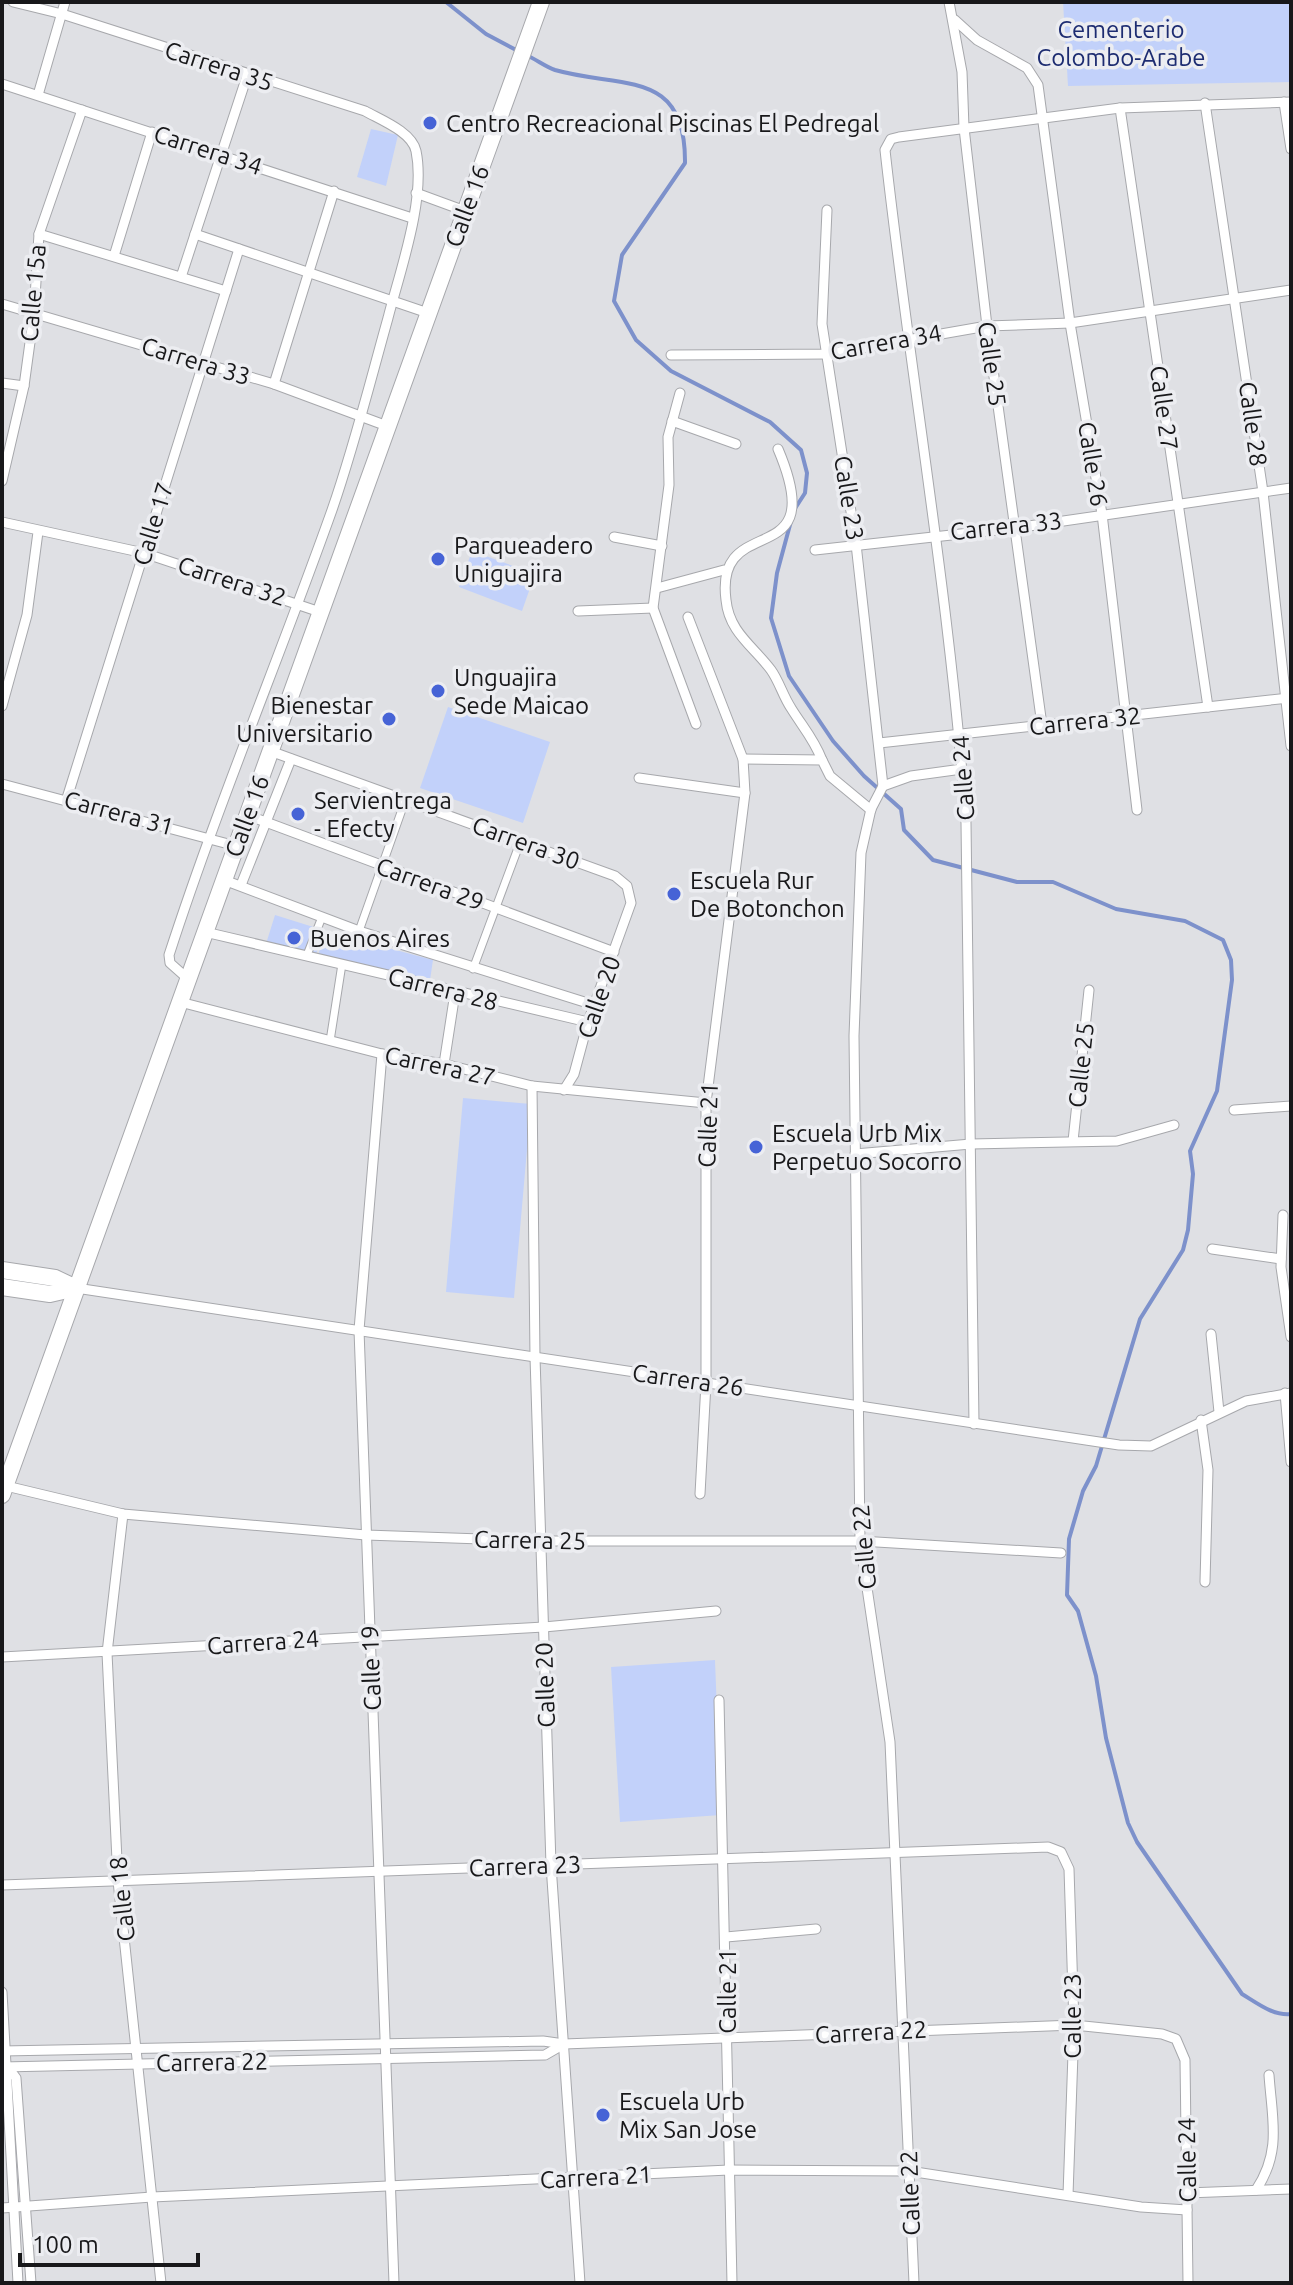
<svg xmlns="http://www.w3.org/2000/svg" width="1293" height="2285" viewBox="0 0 1293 2285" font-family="Ubuntu,sans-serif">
	<rect width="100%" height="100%" fill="#dfe0e4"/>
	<g fill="#c2d1fa">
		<path d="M1063 2H1291V82L1068 86Z"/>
		<path d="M371 129 398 135 386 186 357 177Z"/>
		<path d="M472 551 535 574 522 611 459 587Z"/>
		<path d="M448 707 550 742 523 823 420 788Z"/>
		<path d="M275 915 323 930 315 959 265 947Z"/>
		<path d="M325 931 433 960 430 980 369 972 317 959Z"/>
		<path d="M463 1098 531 1104 514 1298 446 1292Z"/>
		<path d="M715 1660 721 1815 620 1822 611 1667Z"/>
	</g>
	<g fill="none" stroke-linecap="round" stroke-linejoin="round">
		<g stroke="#7d91cb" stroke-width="4">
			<path d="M446 2 486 34 520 52"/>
			<path d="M528 56C537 60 546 67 555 70 622 89 686 68 685 163L622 255 614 301 636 340 671 371 770 422 801 450 807 473 805 493 794 510 777 573 771 618 789 676 833 741 864 776 901 809 904 830 933 860 1017 882H1053L1116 909 1185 921 1223 940 1231 960 1232 980 1217 1091 1190 1151 1193 1174 1188 1230 1183 1250 1140 1319 1096 1466 1083 1491 1069 1539 1067 1595 1078 1611 1096 1676 1106 1738 1128 1823 1137 1842 1242 1994C1257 2003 1273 2016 1291 2014"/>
		</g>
		<g stroke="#a7a8ac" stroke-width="9">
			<g id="pedestrian">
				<path d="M359 931 405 801"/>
				<path d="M307 955 322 917"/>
				<path d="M473 969 521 840"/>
				<path d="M330 1041 342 964"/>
			</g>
		</g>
		<g stroke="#a7a8ac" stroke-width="11">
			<g id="minor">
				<path d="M13 2 62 14 365 111C381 120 412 132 416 151 426 199 400 271 388 318 370 382 354 447 332 510 279 659 218 804 169 955L170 963 188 979"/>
				<path d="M949 2 962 72 964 128 987 326 1042 725"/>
				<path d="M955 20 977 40 1027 68 1038 85 1070 323 1102 514 1137 810"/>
				<path d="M2 84 412 218"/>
				<path d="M38 95 65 2"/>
				<path d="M1284 102 1291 149"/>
				<path d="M1205 103 1263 492 1291 746"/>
				<path d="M1120 108 1208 707"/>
				<path d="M416 193 465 211"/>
				<path d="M827 210 822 324 856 544 883 786"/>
				<path d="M39 234 226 291"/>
				<path d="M195 234 428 313"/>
				<path d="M114 256 152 132"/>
				<path d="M181 277 247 76"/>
				<path d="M2 304 274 384 387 426"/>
				<path d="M671 355 827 354 987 326 1070 323 1291 290"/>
				<path d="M2 383 24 386"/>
				<path d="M274 384 334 191"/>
				<path d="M680 393 668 437 669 485 653 608 696 724"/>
				<path d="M672 421 736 444"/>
				<path d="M778 449C832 576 714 508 726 600 729 632 753 646 771 670 779 681 783 696 791 708 802 726 814 739 822 760"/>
				<path d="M2 481 24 386 34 313 39 234 82 110"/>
				<path d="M2 522 144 553 320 612"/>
				<path d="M614 537 662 546"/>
				<path d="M815 550 1015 528 1291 488"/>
				<path d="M657 588 724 570"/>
				<path d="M578 611 653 608"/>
				<path d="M688 617 743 759 745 793 706 1103V1383L700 1494"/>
				<path d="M2 706 27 615 38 532"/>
				<path d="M879 743 1289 698"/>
				<path d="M270 751 615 876 627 886 631 903 588 1022 574 1074 564 1090"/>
				<path d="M743 759 822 760 830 776 871 810"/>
				<path d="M639 778 745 793"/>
				<path d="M2 784 236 846"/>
				<path d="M883 786 871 809 861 853 854 1036 860 1541 890 1742 914 2283"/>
				<path d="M883 786 911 776 962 769"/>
				<path d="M67 798 239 249"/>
				<path d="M247 815 614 952"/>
				<path d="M224 880 359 931 594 1005"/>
				<path d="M241 885 291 759"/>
				<path d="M205 932 588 1022"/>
				<path d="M180 1002 382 1054 444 1064 532 1086 706 1103"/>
				<path d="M382 1054 359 1330 394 2283"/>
				<path d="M444 1064 455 993"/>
				<path d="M532 1086 535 1357 551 1865 580 2283"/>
				<path d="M1234 1110 1291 1106"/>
				<path d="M1073 1141 1089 990"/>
				<path d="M855 1154 971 1144 1117 1141 1174 1125"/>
				<path d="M1283 1215 1281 1267 1291 1337"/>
				<path d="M1212 1249 1281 1259"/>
				<path d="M76 1288 1119 1445 1151 1446 1246 1401 1291 1393"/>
				<path d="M1211 1334 1219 1412"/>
				<path d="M1285 1393 1291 1462"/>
				<path d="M1201 1420 1208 1470 1205 1582"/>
				<path d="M974 1424 966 823C950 598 910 375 885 150L891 139 899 137 1120 108 1291 102"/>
				<path d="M2 1485 123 1514 366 1535 541 1541H860L1061 1553"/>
				<path d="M123 1514 107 1653 118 1881 161 2283"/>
				<path d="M2 1657 544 1627 716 1611"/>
				<path d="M719 1700 732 2283"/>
				<path d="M2 1885 1048 1847 1061 1852 1069 1869 1074 2025 1068 2195"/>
				<path d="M726 1937 816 1929"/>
				<path d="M2 1992 18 2283"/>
				<path d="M2 2051 543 2041 564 2044 1074 2025 1162 2034 1176 2039 1185 2060 1188 2283"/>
				<path d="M7 2066 16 2078 31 2283"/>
				<path d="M2 2067 545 2055 564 2044"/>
				<path d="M1256 2190C1282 2151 1272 2119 1269 2075"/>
				<path d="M1187 2193 1291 2189"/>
				<path d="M2 2208 152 2197 729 2170 909 2171 1141 2207 1187 2210"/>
			</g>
		</g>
		<g stroke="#a7a8ac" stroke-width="18">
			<g id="trunk">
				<path d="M2 1270 55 1278 76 1288"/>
				<path d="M2 1287 50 1294 76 1288"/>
				<path d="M2 1495 541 2"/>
			</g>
		</g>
		<use href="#pedestrian" stroke="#fff" stroke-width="7"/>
		<use href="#minor" stroke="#fff" stroke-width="9"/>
		<use href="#trunk" stroke="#fff" stroke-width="16"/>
	</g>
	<g fill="#4663d6" stroke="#ecedf1" stroke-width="3">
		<circle cx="430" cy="123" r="8"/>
		<circle cx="438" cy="559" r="8"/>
		<circle cx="438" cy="691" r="8"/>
		<circle cx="389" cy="719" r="8"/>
		<circle cx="298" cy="814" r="8"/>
		<circle cx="674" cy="894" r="8"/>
		<circle cx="294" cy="938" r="8"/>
		<circle cx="756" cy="1147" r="8"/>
		<circle cx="603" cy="2115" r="8"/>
	</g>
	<g text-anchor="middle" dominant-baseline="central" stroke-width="7" stroke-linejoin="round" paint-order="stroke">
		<g font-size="24" fill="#1d2c71" stroke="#ecedf1">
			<text x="1121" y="29">Cementerio<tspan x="1121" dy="28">Colombo-Arabe</tspan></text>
		</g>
		<g font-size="24" fill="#18181a" stroke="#ecedf1">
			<text transform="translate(219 66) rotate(18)">Carrera 35</text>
			<text transform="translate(208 150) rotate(18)">Carrera 34</text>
			<text transform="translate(467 206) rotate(-70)">Calle 16</text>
			<text transform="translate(33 293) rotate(-85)">Calle 15a</text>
			<text transform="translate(886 342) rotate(-10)">Carrera 34</text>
			<text transform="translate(196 361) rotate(17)">Carrera 33</text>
			<text transform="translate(992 364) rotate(82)">Calle 25</text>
			<text transform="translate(1164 408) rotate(82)">Calle 27</text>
			<text transform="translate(1253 424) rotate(82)">Calle 28</text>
			<text transform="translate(1093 464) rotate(81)">Calle 26</text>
			<text transform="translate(849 498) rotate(81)">Calle 23</text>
			<text transform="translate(153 524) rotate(-73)">Calle 17</text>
			<text transform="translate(1006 526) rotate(-6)">Carrera 33</text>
			<text transform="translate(232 581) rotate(18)">Carrera 32</text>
			<text transform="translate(1085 721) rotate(-6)">Carrera 32</text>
			<text transform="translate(963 778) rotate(-94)">Calle 24</text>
			<text transform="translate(119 813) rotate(15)">Carrera 31</text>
			<text transform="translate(247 816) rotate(-70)">Calle 16</text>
			<text transform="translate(526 843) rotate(20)">Carrera 30</text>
			<text transform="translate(430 884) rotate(20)">Carrera 29</text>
			<text transform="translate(443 989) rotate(14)">Carrera 28</text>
			<text transform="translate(599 997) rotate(-71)">Calle 20</text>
			<text transform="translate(1081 1065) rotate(-84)">Calle 25</text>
			<text transform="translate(440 1066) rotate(12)">Carrera 27</text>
			<text transform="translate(708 1125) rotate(-88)">Calle 21</text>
			<text transform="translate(688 1380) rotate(8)">Carrera 26</text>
			<text transform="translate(530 1540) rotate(1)">Carrera 25</text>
			<text transform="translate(864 1547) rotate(-95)">Calle 22</text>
			<text transform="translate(263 1642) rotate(-4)">Carrera 24</text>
			<text transform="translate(371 1668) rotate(-92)">Calle 19</text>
			<text transform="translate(545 1685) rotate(-92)">Calle 20</text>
			<text transform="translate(525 1866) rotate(-2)">Carrera 23</text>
			<text transform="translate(122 1899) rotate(-96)">Calle 18</text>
			<text transform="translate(727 1991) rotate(-90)">Calle 21</text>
			<text transform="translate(1072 2016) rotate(-90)">Calle 23</text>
			<text transform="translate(871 2032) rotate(-3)">Carrera 22</text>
			<text transform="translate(212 2062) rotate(-1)">Carrera 22</text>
			<text transform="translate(1187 2160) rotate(-91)">Calle 24</text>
			<text transform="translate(596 2177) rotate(-3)">Carrera 21</text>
			<text transform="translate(910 2193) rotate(-92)">Calle 22</text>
		</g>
		<g font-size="24" fill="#18181a" stroke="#ecedf1" text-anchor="start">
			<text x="446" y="123">Centro Recreacional Piscinas El Pedregal</text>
			<text x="454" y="545">Parqueadero<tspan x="454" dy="28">Uniguajira</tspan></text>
			<text x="454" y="677">Unguajira<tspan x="454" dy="28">Sede Maicao</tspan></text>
			<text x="373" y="705" text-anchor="end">Bienestar<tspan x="373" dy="28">Universitario</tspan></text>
			<text x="314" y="800">Servientrega<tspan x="314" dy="28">- Efecty</tspan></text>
			<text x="690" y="880">Escuela Rur<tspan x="690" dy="28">De Botonchon</tspan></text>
			<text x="310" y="938">Buenos Aires</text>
			<text x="772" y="1133">Escuela Urb Mix<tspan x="772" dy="28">Perpetuo Socorro</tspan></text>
			<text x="619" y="2101">Escuela Urb<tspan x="619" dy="28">Mix San Jose</tspan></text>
		</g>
	</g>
	<rect width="1293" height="2285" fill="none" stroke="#18181a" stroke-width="8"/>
	<path d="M20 2253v12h178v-12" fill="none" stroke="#18181a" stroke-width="4"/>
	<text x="32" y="2253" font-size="24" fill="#18181a" stroke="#ecedf1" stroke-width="6" paint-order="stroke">100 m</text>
</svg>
